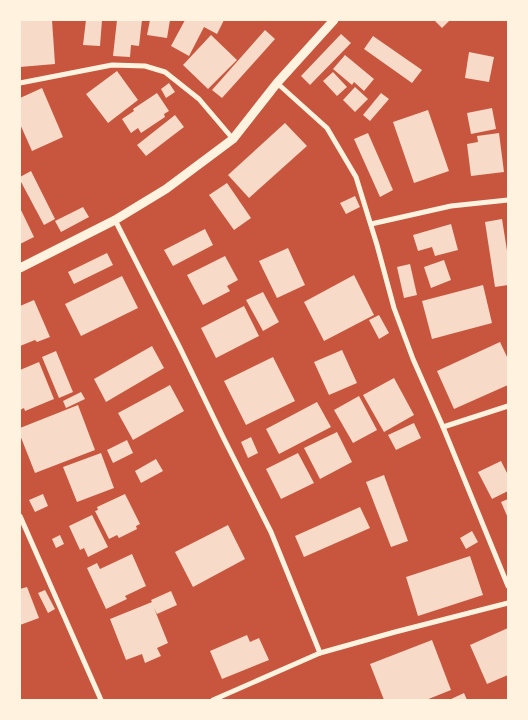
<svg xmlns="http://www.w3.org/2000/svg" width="528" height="720" viewBox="0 0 528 720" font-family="Montserrat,sans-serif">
	<rect width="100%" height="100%" fill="#c8553d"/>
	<g fill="#f7dbc8">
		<path d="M20 20H52L55 64 20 67Z"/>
		<path d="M86 20H102L100 46 83 45Z"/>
		<path d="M117 20H142L139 46 131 45 130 57 113 56Z"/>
		<path d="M150 20H170L167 38 147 35Z"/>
		<path d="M185 20H224L217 34 204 27 189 56 171 46Z"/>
		<path d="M434 20H450L442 28Z"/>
		<path d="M265 30 275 39 222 98 212 90Z"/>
		<path d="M341 34 351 43 310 85 301 76Z"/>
		<path d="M211 35 237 60 208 89 183 65Z"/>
		<path d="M373 36 422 70 412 83 364 49Z"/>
		<path d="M469 52 494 57 489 82 465 78Z"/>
		<path d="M345 55 374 79 364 91 354 82 352 85 333 69Z"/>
		<path d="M117 71 138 100 108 123 86 94Z"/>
		<path d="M333 72 347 87 337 96 323 81Z"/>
		<path d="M169 83 175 92 166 98 161 89Z"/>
		<path d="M355 87 368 99 355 112 343 100Z"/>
		<path d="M42 88 63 137 32 151 20 124V98Z"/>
		<path d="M157 93 169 111 164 114 165 117 141 133 138 128 131 133 122 119 134 111 133 109Z"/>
		<path d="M381 93 389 99 370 121 363 115Z"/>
		<path d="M492 108 496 129 471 134 467 113Z"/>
		<path d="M428 110 449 171 414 183 393 122Z"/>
		<path d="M175 115 184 127 146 156 137 145Z"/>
		<path d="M285 123 307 146 249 198 228 175Z"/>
		<path d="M368 133 393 190 380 197 354 139Z"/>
		<path d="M499 133 504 172 471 176 467 144 478 142 477 136Z"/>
		<path d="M31 171 55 219 44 225 20 180V177Z"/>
		<path d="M227 183 251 218 234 230 209 195Z"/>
		<path d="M355 196 360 207 346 214 340 203Z"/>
		<path d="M83 207 89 217 61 232 55 221Z"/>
		<path d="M20 208 34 237 20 244Z"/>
		<path d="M502 219 508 257V285L495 287 485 222Z"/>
		<path d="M451 224 458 250 435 256 432 247 418 251 413 235Z"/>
		<path d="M205 229 213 245 173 266 164 250Z"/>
		<path d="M288 248 305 285 277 298 259 261Z"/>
		<path d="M107 253 113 265 74 284 68 272Z"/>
		<path d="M225 256 238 280 227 286 230 291 203 305 187 275Z"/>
		<path d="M444 260 451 280 431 288 424 267Z"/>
		<path d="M410 264 417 295 404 298 397 267Z"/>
		<path d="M354 275 374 315 324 341 304 302Z"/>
		<path d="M122 276 138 308 81 336 65 304Z"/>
		<path d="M483 285 492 323 432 339 422 301Z"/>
		<path d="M263 292 279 322 263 331 246 300Z"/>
		<path d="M34 300 50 337 37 342 35 340 20 346V306Z"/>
		<path d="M244 306 259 336 216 358 201 328Z"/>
		<path d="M379 315 389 333 379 339 369 320Z"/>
		<path d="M500 342 508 359V385L454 409 437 371Z"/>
		<path d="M152 346 164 368 106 402 94 379Z"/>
		<path d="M342 350 357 383 329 395 314 362Z"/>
		<path d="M56 351 73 392 59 398 42 357Z"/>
		<path d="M273 357 295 401 246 425 224 381Z"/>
		<path d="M39 362 54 399 25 411 24 408 20 410V370Z"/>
		<path d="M394 378 414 415 384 432 363 395Z"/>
		<path d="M170 385 184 411 133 440 118 413Z"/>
		<path d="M81 392 85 399 66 408 63 401Z"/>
		<path d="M359 396 377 430 353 443 334 410Z"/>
		<path d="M317 402 331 427 279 454 266 429Z"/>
		<path d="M78 405 95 450 35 473 20 435V428Z"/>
		<path d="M414 423 421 438 396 450 388 435Z"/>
		<path d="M337 432 352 462 320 479 304 448Z"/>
		<path d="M251 437 258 453 248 458 241 442Z"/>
		<path d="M127 440 133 453 113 463 107 450Z"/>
		<path d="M101 453 114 488 77 502 63 467Z"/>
		<path d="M298 453 314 483 281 499 266 469Z"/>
		<path d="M156 459 163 471 141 483 135 471Z"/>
		<path d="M501 461 508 475V491L492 499 478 472Z"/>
		<path d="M384 475 408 541 391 547 366 482Z"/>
		<path d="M43 494 48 506 35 512 29 500Z"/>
		<path d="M125 494 140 524 136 526 137 529 119 538 117 535 109 539 95 511 98 510 97 507Z"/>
		<path d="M508 499V518L501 502Z"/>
		<path d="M360 507 370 528 304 557 295 536Z"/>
		<path d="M92 515 108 547 88 557 84 548 80 550 69 526Z"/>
		<path d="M228 525 245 559 193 587 175 552Z"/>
		<path d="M472 531 478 542 466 549 460 538Z"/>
		<path d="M60 535 64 544 56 548 52 539Z"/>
		<path d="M132 554 146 586 125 596 127 599 106 609 87 568 97 563 100 569Z"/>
		<path d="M470 556 483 595 418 616 406 577Z"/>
		<path d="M27 587 39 618 20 625V589Z"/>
		<path d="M45 590 55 609 48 613 38 593Z"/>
		<path d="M171 591 177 605 157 614 154 608 168 643 157 648 161 656 145 663 142 654 126 660 110 619 152 602 151 600Z"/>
		<path d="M508 628V675L487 684 470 645Z"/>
		<path d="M247 635 250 642 259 638 269 660 222 679 210 651Z"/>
		<path d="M432 640 451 690 426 700H384L370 664Z"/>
		<path d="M464 693 467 700H449Z"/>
	</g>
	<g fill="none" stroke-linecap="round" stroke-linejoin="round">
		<g stroke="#fff3e0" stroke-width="5">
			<path d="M20 83 112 65 145 66 165 72 199 99 233 139"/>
			<path d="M277 83 327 128 356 177 377 245 394 308 413 359 443 427 508 586"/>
			<path d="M115 220 180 348 224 439 271 532 320 653"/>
			<path d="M371 224 451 206 508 200"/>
			<path d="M443 427 508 406"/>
			<path d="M20 516 101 700"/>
			<path d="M213 700 320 653 395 632 508 603"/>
		</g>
		<path stroke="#fff3e0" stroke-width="9" d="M20 268 115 220 166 189 233 139 277 83 334 20"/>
	</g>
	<rect width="528" height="720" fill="none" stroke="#fff3e0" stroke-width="42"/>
</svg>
